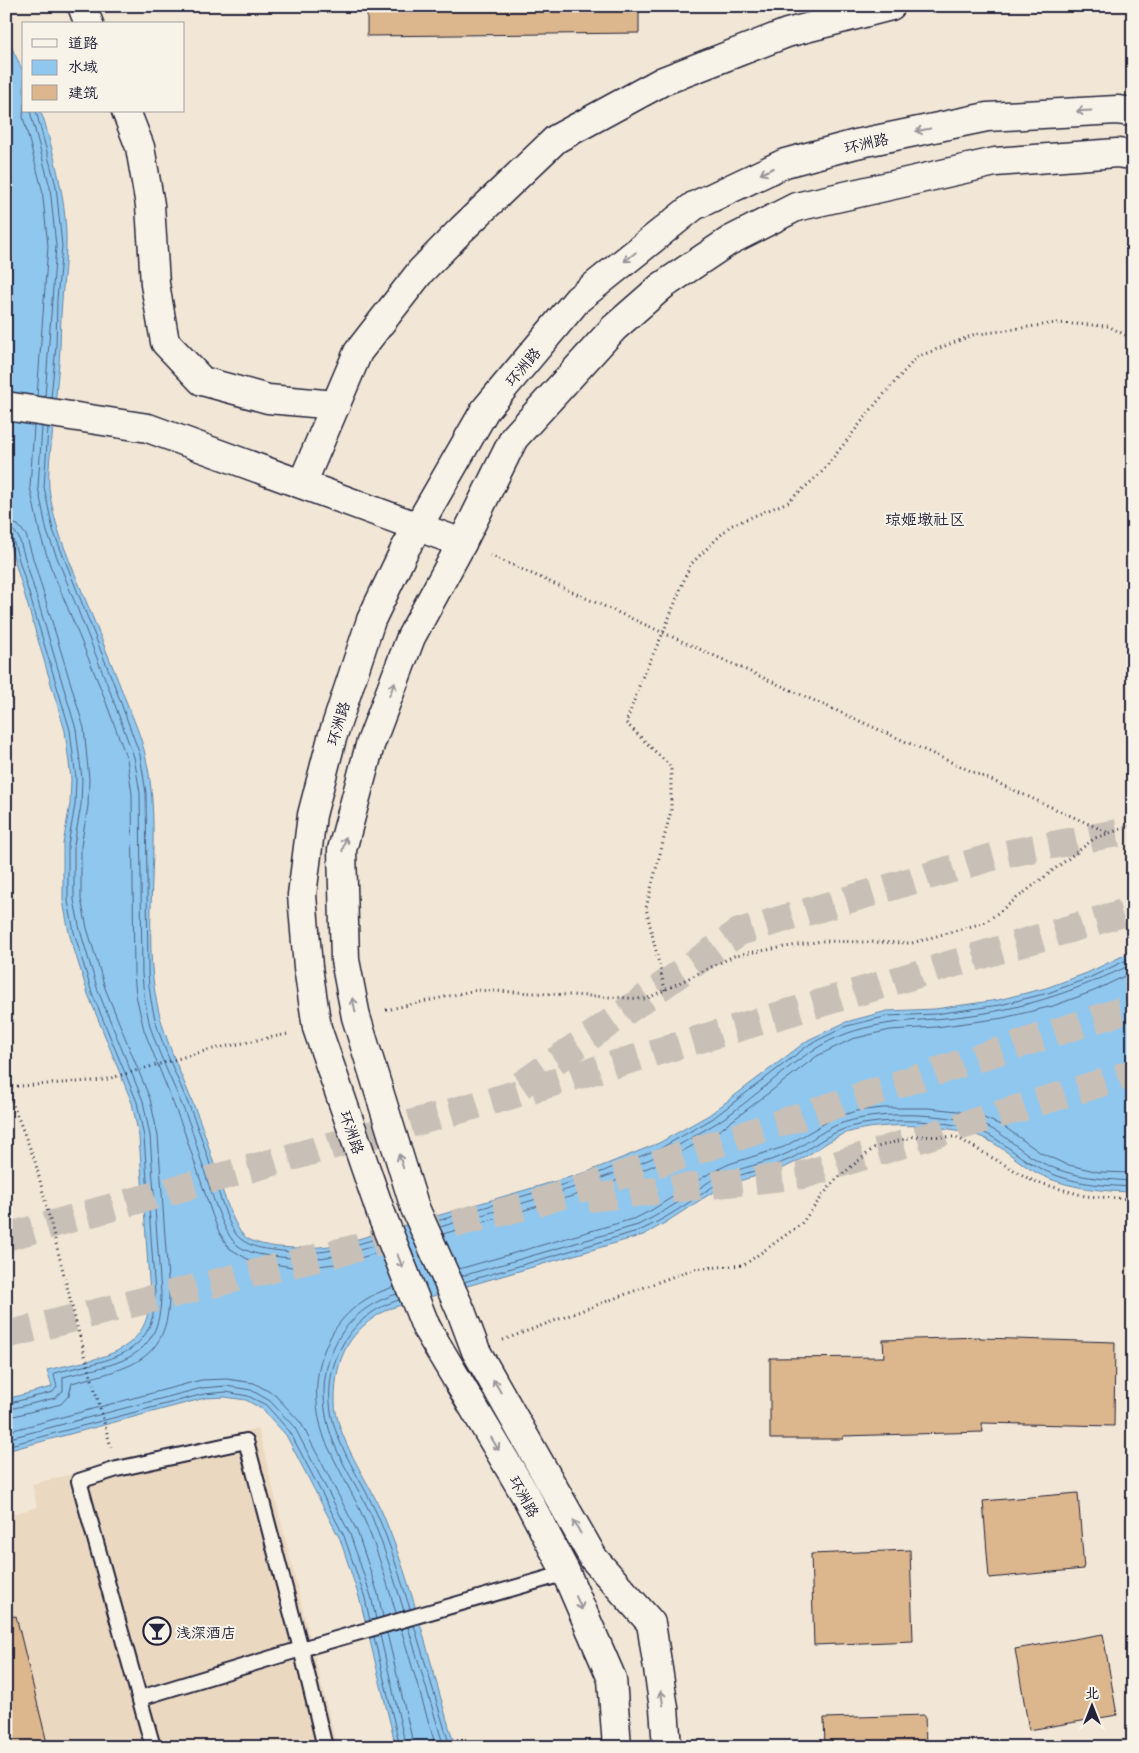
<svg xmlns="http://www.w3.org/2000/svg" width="1139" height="1753" viewBox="0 0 1139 1753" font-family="'Playpen Sans','LXGW WenKai TC',sans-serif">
	<rect width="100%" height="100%" fill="#f2e7d6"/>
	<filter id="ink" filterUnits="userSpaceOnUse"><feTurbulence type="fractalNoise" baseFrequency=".02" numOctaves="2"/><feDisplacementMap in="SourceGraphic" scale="10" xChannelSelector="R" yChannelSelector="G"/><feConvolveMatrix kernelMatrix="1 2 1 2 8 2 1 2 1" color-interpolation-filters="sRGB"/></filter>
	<g filter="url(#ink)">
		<path fill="#ebd8c0" d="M258 1428 337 1747H6V1516L37 1507 32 1484Z"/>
		<path fill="#90c7ee" stroke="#6485a6" d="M6 36 24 73V111H40L44 120C53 152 62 185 65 218 68 246 64 272 62 300 60 321 61 342 59 363 57 388 54 413 52 438 50 454 48 472 49 488 53 522 66 553 79 584 95 623 111 662 126 701 133 718 141 736 145 754 164 831 142 915 155 993 163 1043 189 1088 205 1135 212 1157 229 1220 243 1235 260 1252 318 1249 341 1244L587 1172 659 1143 709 1115 808 1040 846 1022 887 1011 935 1009 998 1000 1046 988 1087 973 1133 951V1192C1098 1191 1061 1188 1030 1169 1012 1157 997 1142 976 1135 942 1124 875 1121 841 1135 824 1143 809 1156 792 1164 769 1175 744 1177 721 1188 694 1202 670 1222 643 1235L388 1309C349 1330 335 1357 335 1401 335 1435 368 1481 382 1512 414 1587 431 1669 455 1747H396L360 1600 340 1539 286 1435 262 1409 246 1400 225 1397 205 1398 6 1451V1399L52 1387 47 1370C95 1358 150 1357 150 1294L139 1137 132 1103 88 994 69 933 63 901V844L70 804 71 779 65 731 6 532Z"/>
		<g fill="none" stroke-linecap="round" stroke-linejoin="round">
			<g stroke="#4e6483" stroke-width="1">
				<path d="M24 104 23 117 42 189 48 246 37 396"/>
				<path d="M30 111 50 187 56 246 45 397"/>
				<path d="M36 111 56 186 62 246 57 299 56 346 51 398"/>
				<path d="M34 426 30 487 40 534 50 565 101 689 127 759 132 794 134 974 136 995 144 1030 183 1128 212 1214 219 1232 229 1248 249 1260 292 1267H309L344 1263 380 1252"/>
				<path d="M42 427 38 487 47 532 108 686 134 757 140 793 142 974C143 991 146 1009 150 1026 160 1059 178 1093 190 1125 199 1150 219 1231 237 1245 248 1253 260 1255 273 1256 316 1262 336 1257 377 1245"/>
				<path d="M48 428 44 487 53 530 114 684 140 755 146 793 148 973C149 991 152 1009 157 1026 167 1058 183 1089 195 1121 205 1146 212 1172 220 1197 225 1210 230 1232 242 1240 252 1247 263 1249 274 1250 316 1256 336 1251 375 1239"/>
				<path d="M6 522 18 525 26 535 84 728 89 779 88 806 81 846V899L87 928 105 988 150 1099 158 1136 169 1294C169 1364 126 1368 72 1383L69 1395 61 1404 6 1418"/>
				<path d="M6 530 14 531 19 538 76 729 82 779 81 805 74 845V900L80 930 98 991 143 1101 150 1136 161 1294C161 1362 115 1363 63 1377V1391L55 1398 6 1410"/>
				<path d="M6 536 11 537 13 540 70 730 76 779 75 805 68 845V901L74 932 92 993 137 1102 144 1137 155 1294C155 1360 105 1359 55 1373L54 1375 57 1387 53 1392 6 1404"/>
				<path d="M437 1221 589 1177 661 1148 712 1119 810 1044 847 1026 888 1016 935 1014 1000 1005 1048 993 1089 978 1133 957"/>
				<path d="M440 1227C515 1205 591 1186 662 1154 678 1147 693 1136 708 1128 758 1100 794 1052 848 1033 888 1019 931 1021 972 1015 1031 1007 1079 989 1133 964"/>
				<path d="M443 1234 593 1190 667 1160 720 1130 817 1056 852 1039 890 1030 936 1027 1003 1018 1053 1006 1094 991 1133 972"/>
				<path d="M459 1269 636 1218 652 1210 710 1173 729 1164 784 1147 834 1118 856 1111 883 1108H928L958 1111 984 1118 1003 1126 1041 1153 1065 1164 1099 1172 1133 1173"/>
				<path d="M462 1276 638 1225C657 1216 674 1205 691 1194 699 1189 707 1182 716 1178 740 1167 766 1164 788 1153 805 1145 820 1132 837 1125 875 1110 941 1113 980 1124 1003 1131 1017 1149 1037 1160 1067 1177 1099 1179 1133 1181"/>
				<path d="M464 1282 641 1230C659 1222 676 1211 693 1200 701 1195 709 1188 718 1184 741 1172 767 1170 790 1159 807 1151 822 1138 839 1131 872 1116 946 1119 980 1131 1001 1139 1015 1155 1034 1165 1067 1184 1097 1185 1133 1187"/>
				<path d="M394 1287C327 1306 303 1375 324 1437 327 1446 332 1454 335 1461 345 1481 356 1500 364 1519 377 1549 387 1582 396 1613"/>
				<path d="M397 1294C334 1312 311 1376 331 1435 340 1463 360 1490 372 1517 384 1548 395 1580 404 1611"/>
				<path d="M399 1300C341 1317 316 1379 337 1434 347 1461 364 1486 376 1512 390 1543 400 1577 410 1609"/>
				<path d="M6 1432 201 1380 227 1379 254 1383 275 1395 301 1423 357 1531 378 1594 383 1617"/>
				<path d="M6 1439 202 1388 226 1386 251 1390 270 1401 295 1428 350 1534 371 1596 376 1619"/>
				<path d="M6 1446 204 1394 226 1392 248 1396 266 1405 290 1432 344 1536 365 1598 370 1621"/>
				<path d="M414 1625 450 1747"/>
				<path d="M408 1627 444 1747"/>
				<path d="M401 1629 436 1747"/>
				<path d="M387 1633 414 1747"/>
				<path d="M380 1635 406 1747"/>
				<path d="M374 1637 400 1747"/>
			</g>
		</g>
		<g fill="#dcb68d" stroke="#22223b">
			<path d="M367 6H639V33L367 36Z"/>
			<path d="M980 1337V1338L1115 1342 1114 1426 982 1423 983 1432 843 1436V1439H770V1358L884 1357 883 1340Z"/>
			<path d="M1078 1493 1084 1569 989 1578 983 1501Z"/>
			<path d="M910 1550 913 1641 814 1645 811 1554Z"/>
			<path d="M16 1616 48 1747H6V1617Z"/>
			<path d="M1103 1634 1117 1715 1029 1730 1015 1649Z"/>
			<path d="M925 1715 926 1747H825L824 1718Z"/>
		</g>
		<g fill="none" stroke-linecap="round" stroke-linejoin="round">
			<g stroke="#c8c0b7" stroke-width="28" stroke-dasharray="28 14" stroke-linecap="butt">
				<path d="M521 1085 739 932 999 855 1133 830"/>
				<path d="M588 1198 803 1175 1133 1073"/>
				<path d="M6 1237 502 1098 1133 910"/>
				<path d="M6 1335 534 1204 1133 1007"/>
			</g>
			<g stroke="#22223b" stroke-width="18">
				<g id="service">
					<path d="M140 1698 301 1649 566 1573"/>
					<path d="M153 1747 79 1481 117 1469 246 1441 301 1649 325 1747"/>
				</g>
			</g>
			<g stroke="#22223b" stroke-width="31">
				<g id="minor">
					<path d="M82 6 89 24"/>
					<path d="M126 111 140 147 150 205 155 284 165 342 202 381 268 399 336 405"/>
					<path d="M6 406 148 428 462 543"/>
					<path d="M302 484 358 352 421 271 462 229 556 139 663 81 787 33 891 6"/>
				</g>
			</g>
			<g stroke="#22223b" stroke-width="31">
				<g id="tertiary">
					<path d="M415 1208 356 1017 345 960 342 850 370 745 411 637 462 543 514 438 614 328 662 286 729 241 796 207 995 162 1117 153 1133 155"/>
					<path d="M382 1216 317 1028 308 967 302 895 312 815 332 738 371 620 405 549 485 410 578 299 694 206 785 163 856 144 987 117 1117 110 1133 112"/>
					<path d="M461 1311 476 1351 594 1559 651 1623 664 1708 667 1747"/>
					<path d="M426 1327 526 1496 566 1573 612 1679 617 1747"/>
				</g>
			</g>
			<g stroke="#22223b" stroke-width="3" stroke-dasharray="1 4" stroke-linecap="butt">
				<path d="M490 555 1109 833"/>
				<path d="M665 990 646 908 671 811V767L626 723 642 678 663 633 690 565 730 526 788 502 821 473 878 401 917 357 973 335 1056 323 1108 326 1133 339"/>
				<path d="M386 1010 476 990 646 999 736 955 822 941 912 943 986 922 1095 838 1133 825"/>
				<path d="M6 1087 35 1161 78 1330 111 1447"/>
				<path d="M7 1087 104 1080 208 1050 288 1034"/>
				<path d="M503 1340 693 1269 744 1265 801 1224 834 1181 874 1148 915 1136 956 1137 1033 1181 1085 1196 1133 1199"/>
			</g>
			<use href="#service" stroke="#f7f3e8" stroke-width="14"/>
			<use href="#minor" stroke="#f7f3e8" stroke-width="28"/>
			<use href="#tertiary" stroke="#f7f3e8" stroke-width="28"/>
			<g stroke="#22223b" stroke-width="31" stroke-linecap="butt">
				<g id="tertiary-bridge">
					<path d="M415 1208 461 1311"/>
					<path d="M382 1216 426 1327"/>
				</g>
			</g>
			<use href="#tertiary-bridge" stroke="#f7f3e8" stroke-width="28"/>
		</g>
		<defs><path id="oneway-shaft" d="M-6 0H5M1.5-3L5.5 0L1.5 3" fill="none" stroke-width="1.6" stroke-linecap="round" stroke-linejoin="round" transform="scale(1.25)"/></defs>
		<g stroke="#97959a">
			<use href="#oneway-shaft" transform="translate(1084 111) rotate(177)"/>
			<use href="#oneway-shaft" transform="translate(923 130) rotate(168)"/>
			<use href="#oneway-shaft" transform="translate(767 171) rotate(155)"/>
			<use href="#oneway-shaft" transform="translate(630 257) rotate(141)"/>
			<use href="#oneway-shaft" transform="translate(392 689) rotate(-69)"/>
			<use href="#oneway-shaft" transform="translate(344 844) rotate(-77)"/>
			<use href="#oneway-shaft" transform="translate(354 1005) rotate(-102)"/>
			<use href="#oneway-shaft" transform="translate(401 1161) rotate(-107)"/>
			<use href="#oneway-shaft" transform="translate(400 1261) rotate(69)"/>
			<use href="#oneway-shaft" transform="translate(497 1386) rotate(-120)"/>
			<use href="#oneway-shaft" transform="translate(495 1444) rotate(59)"/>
			<use href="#oneway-shaft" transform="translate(577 1527) rotate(-119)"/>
			<use href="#oneway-shaft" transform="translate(579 1603) rotate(66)"/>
			<use href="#oneway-shaft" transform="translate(662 1698) rotate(-99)"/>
		</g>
	</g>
	<defs>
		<g id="bar-ring" transform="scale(1.4375)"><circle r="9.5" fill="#f7f3e8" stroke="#22223b" stroke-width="1.5"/><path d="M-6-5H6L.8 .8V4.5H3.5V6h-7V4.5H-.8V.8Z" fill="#22223b"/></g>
	</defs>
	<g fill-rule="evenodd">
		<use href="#bar-ring" x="157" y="1631"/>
	</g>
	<g text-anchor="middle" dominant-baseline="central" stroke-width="4" stroke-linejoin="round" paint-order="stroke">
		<g font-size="15" fill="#22223b" stroke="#f7f3e8">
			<text transform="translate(866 142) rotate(-13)">环洲路</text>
			<text transform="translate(522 366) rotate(-50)">环洲路</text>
			<text transform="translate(337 723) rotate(-73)">环洲路</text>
			<text transform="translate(353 1132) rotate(71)">环洲路</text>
			<text transform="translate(525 1496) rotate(61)">环洲路</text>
		</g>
		<g font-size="15" fill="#22223b" stroke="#f7f3e8" text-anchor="start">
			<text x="176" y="1631">浅深酒店</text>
		</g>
		<g font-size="16" fill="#22223b" stroke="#f7f3e8">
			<text x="925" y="518">琼姬墩社区</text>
		</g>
	</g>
	<rect width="1139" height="1753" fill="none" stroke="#f7f3e8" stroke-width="25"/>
	<rect x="12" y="12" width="1114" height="1728" fill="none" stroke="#22223b" stroke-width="2" filter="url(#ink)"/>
	<rect x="22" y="22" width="162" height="90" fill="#f7f3e8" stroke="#a29fa3"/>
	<rect x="32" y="39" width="25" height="8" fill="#f7f3e8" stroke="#a29fa3"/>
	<text x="68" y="48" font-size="15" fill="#22223b">道路</text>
	<rect x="32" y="60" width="25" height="15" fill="#90c7ee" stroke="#a29fa3"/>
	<text x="68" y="72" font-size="15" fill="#22223b">水域</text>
	<rect x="32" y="85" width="25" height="15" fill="#dcb68d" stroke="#a29fa3"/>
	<text x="68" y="98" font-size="15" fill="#22223b">建筑</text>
	<g transform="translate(1092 1706)" stroke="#f7f3e8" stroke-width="4" paint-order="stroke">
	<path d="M0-4L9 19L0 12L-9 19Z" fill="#22223b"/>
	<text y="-8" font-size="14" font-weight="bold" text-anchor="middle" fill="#22223b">北</text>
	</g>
</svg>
